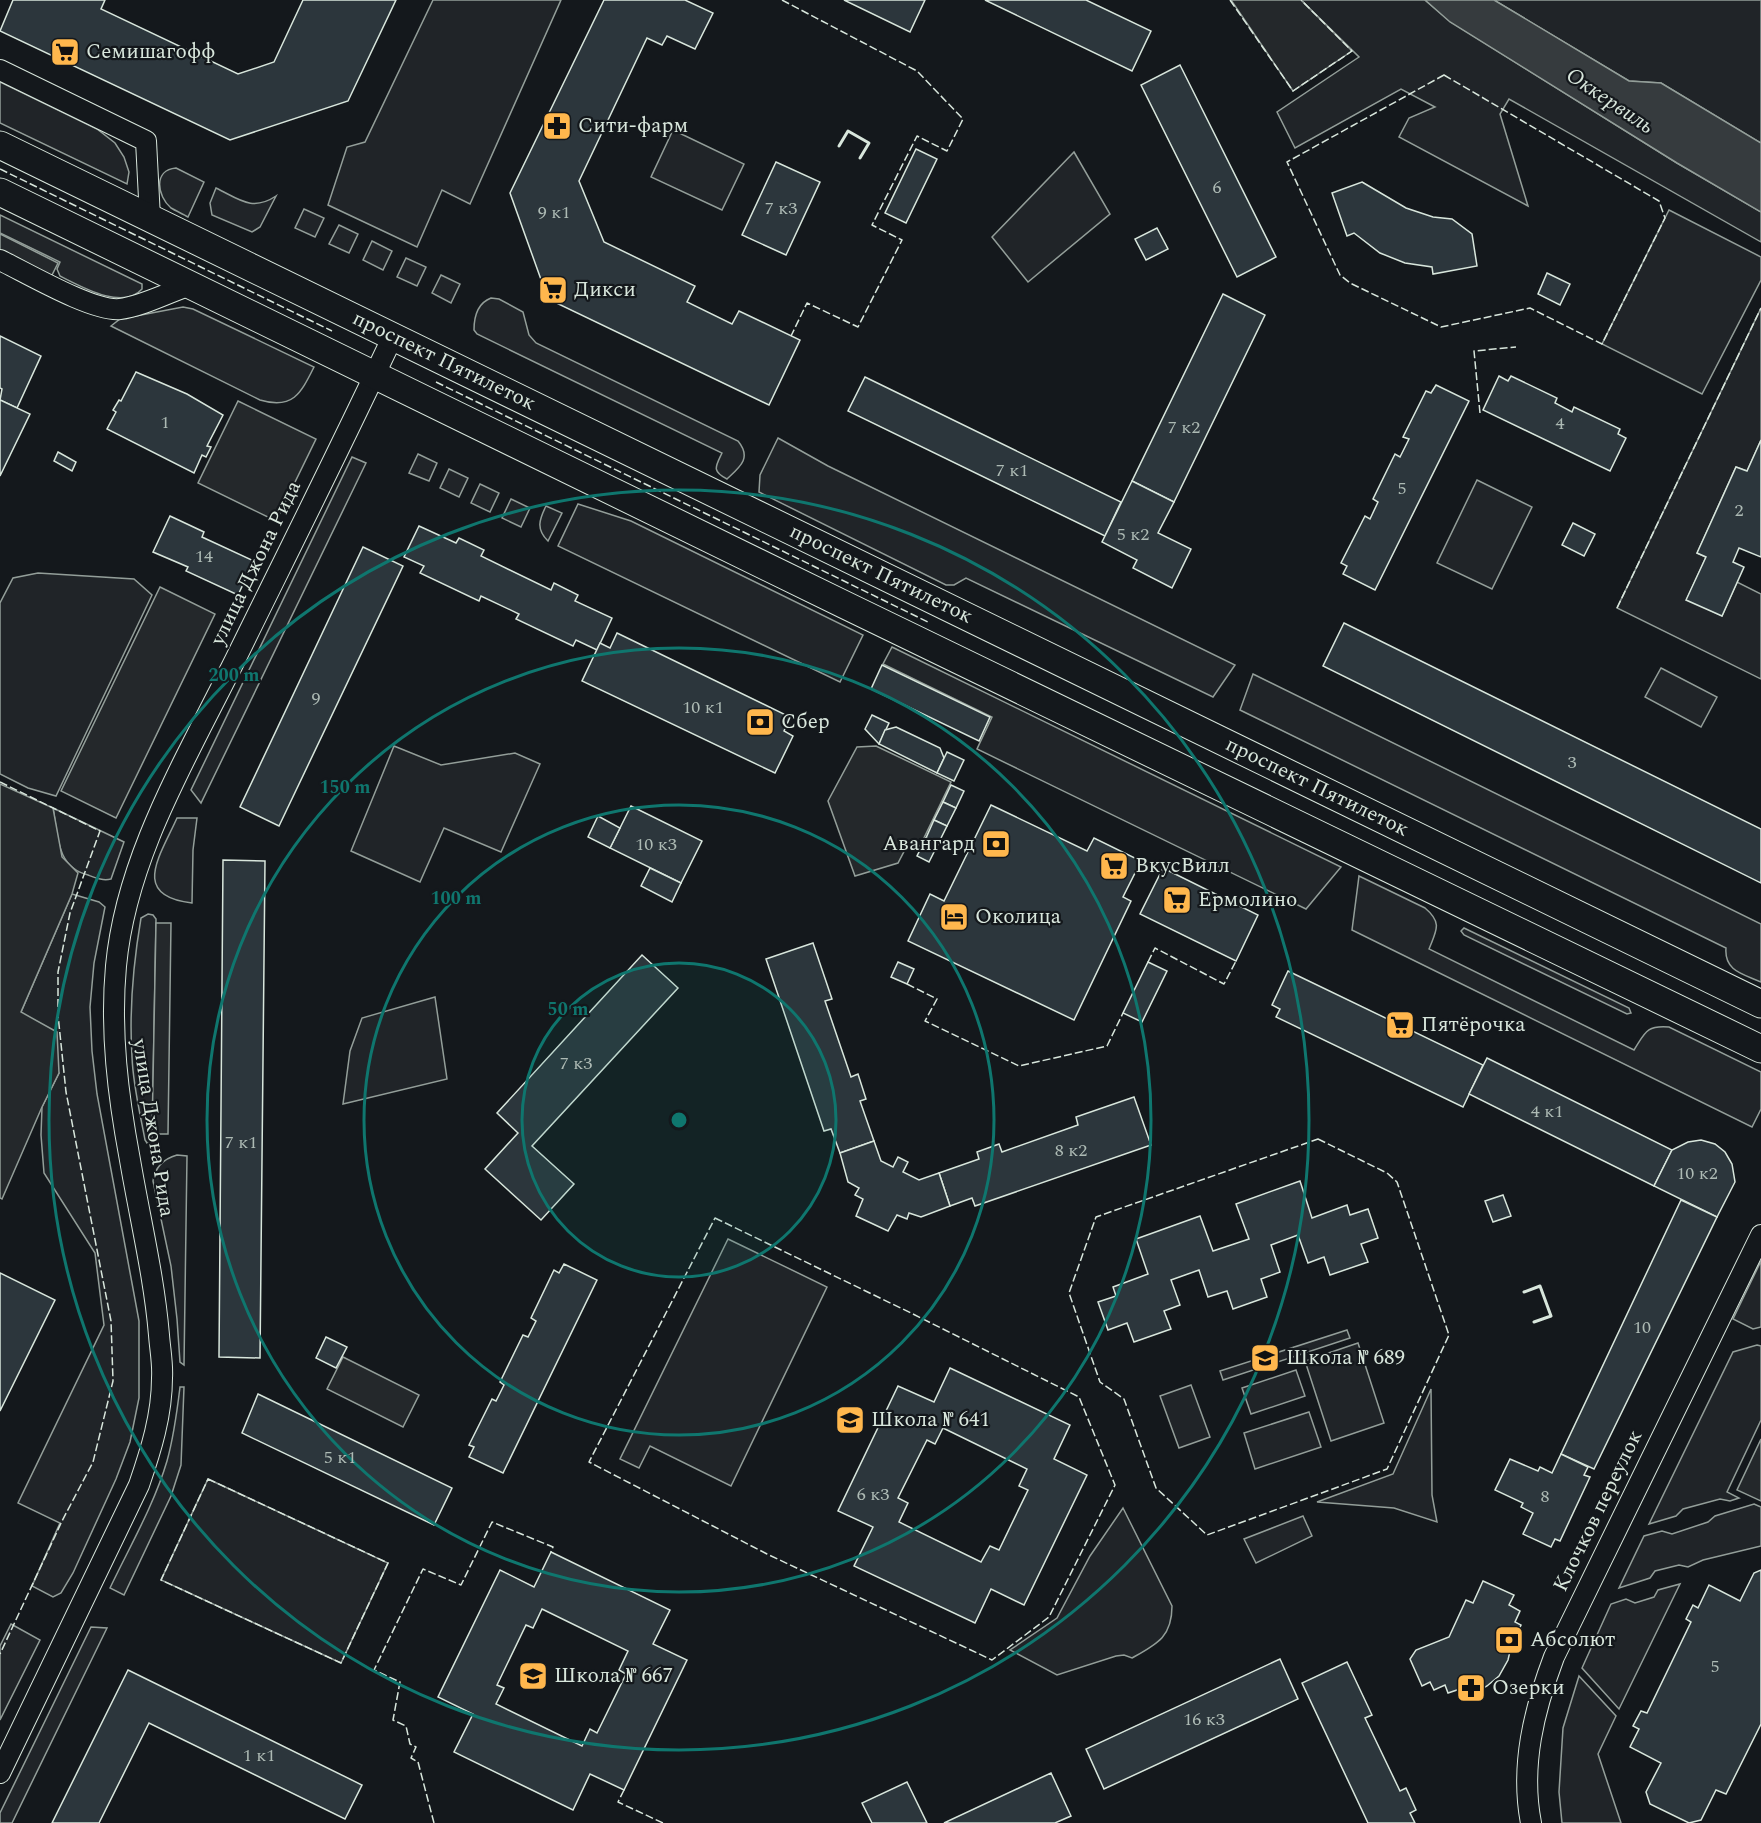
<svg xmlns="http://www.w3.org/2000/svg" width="1761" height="1823" viewBox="0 0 1761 1823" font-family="Spectral,serif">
	<rect width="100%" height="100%" fill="#14181c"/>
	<g fill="#202428" stroke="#939e99" stroke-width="1.5">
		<path d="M433 0H561L470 204 442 190 417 247 328 205 347 147 365 142Z"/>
		<path d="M1301 0H1425L1451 22 1677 163 1761 212V242L1509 99 1500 114 1528 206 1399 137 1409 118 1435 107 1401 89 1295 148 1277 112 1359 57Z"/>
		<path d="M1494 0H1761V143L1661 83 1629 81Z"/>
		<path d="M0 82 97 129 115 143 124 157 129 172 127 184 0 123Z"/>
		<path d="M673 130 744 164 722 210 651 177Z"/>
		<path d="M1074 152 1110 214 1028 282 992 237Z"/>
		<path d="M176 168 204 182 188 217C183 214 176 211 171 208 157 196 153 170 176 168Z"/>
		<path d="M216 188C239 199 252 212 276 196L260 227 252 232 212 215 210 203Z"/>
		<path d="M304 209 324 218 315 237 295 228Z"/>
		<path d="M1669 210 1761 257V280L1702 394 1602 344Z"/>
		<path d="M0 215 142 284V289C123 311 80 286 60 276L57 269 60 262 0 233Z"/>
		<path d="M339 225 358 234 349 253 329 244Z"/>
		<path d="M372 241 392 251 383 270 363 260Z"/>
		<path d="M406 258 426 267 417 286 397 277Z"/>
		<path d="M441 275 460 284 451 303 432 293Z"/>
		<path d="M491 298 499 299 523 312 529 335 536 343 738 441C752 458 740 467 727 479 711 471 716 466 722 453L477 334 474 330C474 317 478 303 491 298Z"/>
		<path d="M183 307 193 309 314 367C301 393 293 410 260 400L111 326 120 319Z"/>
		<path d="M1761 308V440L1747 471 1736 467 1697 553 1706 557 1687 599 1722 616 1737 582 1761 594V679L1617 608Z"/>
		<path d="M778 438 828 466 1235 665 1213 697 966 578 954 585H946L759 492 760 475Z"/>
		<path d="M418 454 437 463 429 481 409 473Z"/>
		<path d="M352 457 366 463 201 803 191 790Z"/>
		<path d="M449 469 468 478 459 497 440 488Z"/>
		<path d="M1477 480 1532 507 1492 589 1437 563Z"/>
		<path d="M480 484 499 493 490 512 471 503Z"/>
		<path d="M511 499 530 508 521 527 502 518Z"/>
		<path d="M578 504 631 521 863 635 840 682 558 546Z"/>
		<path d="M546 506 562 513 548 541C536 529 539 520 546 506Z"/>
		<path d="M38 573 134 579 152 595 56 796 28 788 0 774V603L13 578Z"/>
		<path d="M892 647 1341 867 1306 909 977 749 992 717 883 664Z"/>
		<path d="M1661 668 1717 697 1701 727 1645 697Z"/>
		<path d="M1253 674 1761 924V982C1743 974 1724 971 1726 948L1240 710Z"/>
		<path d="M394 746 441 765 515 753 540 764 501 852 444 828 420 882 351 851Z"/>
		<path d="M53 808 124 842 111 879C103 881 96 878 88 875 56 867 58 835 53 808Z"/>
		<path d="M177 818H197L193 850 192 903C130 896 160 856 177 818Z"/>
		<path d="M1359 876 1425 908C1443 923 1436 931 1429 949L1634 1050C1645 1033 1646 1025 1669 1027L1761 1072V1109L1752 1127 1352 930Z"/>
		<path d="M72 894 99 902 105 907 94 963 90 1007 92 1051 97 1094 139 1321V1398L130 1442 116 1479 73 1573 61 1593 53 1597 32 1586 60 1523 18 1503 104 1325 95 1253 44 1173 41 1135 42 1107 59 1073 21 1012Z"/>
		<path d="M148 914 153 915 156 919 152 1138V1141L147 1143 145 1140C140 1113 133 1085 132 1057 129 1010 133 965 141 918Z"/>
		<path d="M1464 928 1629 1008 1631 1013 1627 1014 1464 935 1461 931Z"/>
		<path d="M435 997 447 1079 343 1104 350 1051 362 1018Z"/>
		<path d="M177 1155 187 1156 184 1365 180 1362 177 1319 171 1266 153 1181C155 1167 163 1159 177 1155Z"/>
		<path d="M728 1239 827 1287 731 1486 650 1446 639 1468 620 1459Z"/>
		<path d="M1761 1261V1327L1753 1329 1733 1319Z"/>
		<path d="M1347 1330 1350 1338 1223 1380 1220 1371Z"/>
		<path d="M1358 1343 1384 1423 1331 1441 1305 1361Z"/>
		<path d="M1757 1345 1761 1346V1420L1727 1492 1739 1498 1730 1501 1720 1499 1683 1509 1676 1516 1649 1524 1733 1352Z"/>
		<path d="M1296 1370 1305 1396 1251 1414 1242 1388Z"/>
		<path d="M1191 1385 1210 1437 1179 1448 1160 1396Z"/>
		<path d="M180 1387H184L181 1465 171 1496 124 1595 110 1588C130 1546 154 1505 167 1461 174 1436 177 1412 180 1387Z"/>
		<path d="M1431 1389 1432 1495 1437 1522 1394 1508 1317 1502 1393 1474Z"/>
		<path d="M1309 1412 1321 1447 1255 1469 1244 1433Z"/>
		<path d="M208 1479 388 1563 341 1663 161 1580Z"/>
		<path d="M1754 1504 1761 1507V1546L1703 1560 1688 1567 1679 1565 1655 1571 1650 1578 1619 1588 1644 1536 1662 1531 1672 1534 1708 1522 1715 1516Z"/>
		<path d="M1123 1508 1172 1606C1172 1637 1157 1644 1132 1658L1124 1655 1116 1656 1057 1675 1010 1650 1057 1618 1090 1556Z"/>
		<path d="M1303 1516 1312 1536 1256 1563 1244 1539Z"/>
		<path d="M1680 1584 1619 1709 1582 1668 1611 1604 1626 1599 1635 1603 1654 1597 1658 1590Z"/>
		<path d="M11 1624 40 1640 0 1720V1646Z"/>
		<path d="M91 1627 107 1628 12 1823H0V1813Z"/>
		<path d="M1579 1676 1616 1716 1598 1754 1621 1823H1562L1559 1792 1563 1728Z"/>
	</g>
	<g fill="#24282b" stroke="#939e99" stroke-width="1.5">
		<path d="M1231 0H1301L1352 51 1293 91Z"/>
		<path d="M0 234 58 263 51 277 0 252Z"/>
		<path d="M238 401 316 439 276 521 198 483Z"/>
		<path d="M160 587 215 614 116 818 61 791Z"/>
		<path d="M876 746 951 782 920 846 909 842 898 863 855 876 828 801 857 747Z"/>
		<path d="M0 784 53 808 62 857 78 873 72 894 21 1012 57 1032 59 1073 42 1107 2 1199 0 1198Z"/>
		<path d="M156 923H171L168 1134H152Z"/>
		<path d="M343 1357 419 1395 403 1427 327 1389Z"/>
		<path d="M1761 1439V1501L1737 1490Z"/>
	</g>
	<path fill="#363b3e" stroke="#939e99" stroke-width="1.5" d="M1425 0H1494L1629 81 1661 83 1761 143V212L1677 163 1450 22Z"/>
	<g fill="#2c363c" stroke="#d8e6dc" stroke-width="1.5" fill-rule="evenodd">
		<path d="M13 0H105L101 9 238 74 274 62 303 0H396L348 101 230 140 0 31Z"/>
		<path d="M604 0H685L713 13 695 49 667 36 662 45 647 38 579 181 604 242 695 286 687 302 732 324 739 311 800 340 769 405 548 299 510 193Z"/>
		<path d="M844 0H925L910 32Z"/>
		<path d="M985 0H1086L1151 31 1132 71Z"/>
		<path d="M1180 65 1276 257 1237 277 1141 85Z"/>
		<path d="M916 149 937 159 906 223 885 213Z"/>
		<path d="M776 162 820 182 786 255 742 235Z"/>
		<path d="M1362 182 1406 208 1433 217 1452 219 1472 234 1477 266 1433 274 1432 267 1405 263 1380 253 1354 233 1347 236 1332 193Z"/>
		<path d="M1157 228 1168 249 1146 260 1135 239Z"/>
		<path d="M1547 273 1570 284 1560 305 1538 294Z"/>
		<path d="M1223 294 1265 315 1174 502 1132 481Z"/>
		<path d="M0 336 41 356 17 408 0 400 2 389 0 388Z"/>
		<path d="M136 372 187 394 223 415 207 446 211 447 206 457 202 455 194 473 107 429 116 412 113 410 119 400 121 401Z"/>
		<path d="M1499 376 1508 381 1511 376 1557 398 1555 403 1572 412 1574 407 1620 429 1618 434 1626 438 1610 471 1483 410Z"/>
		<path d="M865 377 1121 502 1105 536 848 411Z"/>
		<path d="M1436 385 1469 401 1375 590 1343 574 1347 566 1341 563 1365 516 1370 519 1378 502 1373 499 1395 454 1400 457 1409 439 1403 437 1426 391 1431 393Z"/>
		<path d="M0 400 30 414 0 476Z"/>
		<path d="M1761 440V557L1739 548 1733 562 1744 567 1722 616 1686 600 1706 557 1697 553 1736 467 1747 471Z"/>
		<path d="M58 452 76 462 72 471 54 461Z"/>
		<path d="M1132 481 1174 502 1158 533 1191 549 1172 588 1133 568 1137 560 1102 542Z"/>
		<path d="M170 516 204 532 202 537 254 561 238 595 186 571 188 567 153 552Z"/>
		<path d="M1573 523 1595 534 1584 556 1562 545Z"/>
		<path d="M419 526 456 543 459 538 484 550 481 556 551 590 554 583 578 595 575 601 612 618 597 650 576 640 573 646 516 619 519 614 481 596 479 601 420 573 424 566 404 557Z"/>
		<path d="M363 547 403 566 279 826 240 807Z"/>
		<path d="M1344 623 1761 829V883L1323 666Z"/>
		<path d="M617 633 790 717 784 731 793 736 775 773 582 681 600 643 610 648Z"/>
		<path d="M882 665 990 717 979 741 871 689Z"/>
		<path d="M872 715 889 723 879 744 865 729Z"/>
		<path d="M896 727 940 748 944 758 937 773 879 744 885 730Z"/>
		<path d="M947 752 964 760 954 781 937 773Z"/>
		<path d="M951 785 964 791 956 808 943 802Z"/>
		<path d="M943 802 956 808 947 826 934 820Z"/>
		<path d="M991 805 1087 851 1094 838 1141 861 1123 897 1131 901 1074 1020 908 941 930 894 944 901Z"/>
		<path d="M631 806 702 841 681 883 610 848Z"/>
		<path d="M598 816 620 828 610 848 588 837Z"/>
		<path d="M934 820 947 826 938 844 926 838Z"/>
		<path d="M926 838 938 844 929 862 917 856Z"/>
		<path d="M223 860 265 861 260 1358 219 1357Z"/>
		<path d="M650 868 681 883 672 902 641 886Z"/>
		<path d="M1163 868 1258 915 1236 961 1140 914Z"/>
		<path d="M813 943 832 999 825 1001 851 1077 858 1074 866 1099 860 1101 874 1141 840 1153 831 1129 824 1131 766 959Z"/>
		<path d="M642 955 678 988 532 1146 574 1184 541 1220 485 1169 518 1133 497 1113Z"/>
		<path d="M898 962 914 969 907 984 891 977Z"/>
		<path d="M1148 962 1167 971 1142 1022 1123 1013Z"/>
		<path d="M1288 971 1483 1065 1463 1107 1276 1017 1280 1009 1272 1005Z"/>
		<path d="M1487 1058 1672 1150 1654 1186 1469 1094Z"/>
		<path d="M1134 1097 1151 1145 975 1206 972 1198 950 1206 939 1173 979 1159 977 1152 999 1144 1002 1152 1078 1125 1076 1117Z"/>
		<path d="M1701 1140 1715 1144 1725 1152 1732 1164 1735 1182 1717 1217 1654 1186 1672 1150 1688 1142Z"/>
		<path d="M874 1141 881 1161 893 1167 898 1157 908 1162 903 1172 919 1180 939 1173 950 1206 921 1217 909 1213 907 1219 897 1215 888 1231 856 1216 863 1199 855 1195 859 1188 848 1182 840 1153Z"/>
		<path d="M1300 1181 1312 1218 1347 1205 1350 1215 1368 1209 1378 1238 1361 1244 1368 1262 1330 1275 1324 1257 1308 1263 1298 1235 1271 1245 1280 1272 1261 1279 1267 1297 1233 1309 1227 1291 1208 1297 1199 1270 1171 1280 1180 1305 1164 1311 1171 1329 1134 1342 1127 1323 1108 1330 1098 1302 1116 1296 1113 1287 1148 1274 1136 1239 1200 1216 1213 1251 1249 1239 1236 1204Z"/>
		<path d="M1503 1195 1511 1216 1493 1222 1485 1201Z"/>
		<path d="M1681 1200 1717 1217 1594 1469 1561 1454Z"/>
		<path d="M564 1264 597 1280 503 1473 469 1457 474 1447 469 1445 492 1399 496 1401 504 1385 500 1382 523 1335 528 1337 536 1321 531 1318 554 1270 559 1273Z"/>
		<path d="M0 1273 55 1300 0 1411Z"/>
		<path d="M326 1337 347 1347 336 1368 316 1358Z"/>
		<path d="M950 1368 1070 1425 1054 1459 1087 1475 1024 1605 991 1589 975 1623 854 1566 873 1527 838 1511 898 1386 934 1402ZM943 1428 1027 1469 1019 1486 1028 1490 999 1550 990 1546 981 1562 899 1522 908 1503 898 1498 927 1440 935 1444Z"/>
		<path d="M258 1394 452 1488 434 1525 242 1433Z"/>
		<path d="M1561 1454 1588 1467 1584 1475 1590 1477 1560 1541 1555 1539 1551 1547 1523 1534 1533 1513 1521 1507 1523 1503 1495 1490 1510 1459 1538 1471 1540 1467 1552 1473Z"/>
		<path d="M551 1552 670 1610 653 1644 687 1660 624 1790 590 1774 573 1810 454 1752 473 1714 438 1697 500 1570 534 1587ZM542 1609 628 1651 619 1670 626 1674 597 1733 590 1729 582 1746 496 1704 504 1688 497 1685 526 1625 533 1628Z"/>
		<path d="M1761 1570V1724L1726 1794 1716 1790 1701 1820 1689 1823 1650 1804 1646 1792 1661 1763 1630 1747 1639 1729 1633 1726 1641 1711 1647 1713 1691 1622 1686 1619 1693 1605 1698 1608 1709 1585 1740 1601 1754 1573Z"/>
		<path d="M1483 1581 1514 1595 1509 1605 1520 1611 1515 1622 1521 1625 1511 1647 1508 1660 1499 1676 1487 1686 1475 1693 1463 1695 1460 1689 1448 1693 1445 1685 1434 1690 1430 1682 1422 1686 1410 1659 1416 1650 1449 1637 1466 1600 1473 1603Z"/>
		<path d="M1280 1659 1298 1699 1104 1789 1086 1749Z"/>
		<path d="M1347 1662 1372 1715 1365 1718 1400 1791 1406 1788 1416 1810 1410 1813 1415 1823H1368L1302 1683Z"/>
		<path d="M128 1670 362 1785 345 1819 149 1723 99 1823H52Z"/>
		<path d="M1051 1773 1071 1816 1055 1823H944Z"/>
		<path d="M907 1782 927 1823H872L862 1803Z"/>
	</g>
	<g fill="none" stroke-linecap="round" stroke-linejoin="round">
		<g stroke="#d8e6dc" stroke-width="22">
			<g id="street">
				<path d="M0 70 146 141 150 218"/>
				<path d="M0 260C27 273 93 312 120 309 140 307 170 292 190 285"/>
				<path d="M0 1773 139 1485C151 1450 162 1415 162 1378 163 1364 160 1349 159 1335 154 1276 140 1219 130 1160 118 1096 110 1031 116 966 126 858 185 761 232 666 286 556 341 447 393 336"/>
				<path d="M1531 1823C1520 1766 1534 1710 1554 1657L1761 1235"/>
			</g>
		</g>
		<g stroke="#d8e6dc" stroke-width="29">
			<g id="secondary">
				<path d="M0 145 1761 1004"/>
				<path d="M0 192C587 478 1172 767 1761 1049"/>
			</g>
		</g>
		<use href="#street" stroke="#14181c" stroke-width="20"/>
		<use href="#secondary" stroke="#14181c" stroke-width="27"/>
		<g stroke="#d8e6dc" stroke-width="1.5" stroke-dasharray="8 3" stroke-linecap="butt">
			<path d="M782 0 917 71 963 119 947 151 917 136 872 225 902 240 858 327 807 303 791 336"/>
			<path d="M1230 0 1293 91 1352 51 1301 0"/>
			<path d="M1444 75 1659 201 1665 218 1602 344 1530 308 1441 327 1350 283 1340 275 1287 162Z"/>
			<path d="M0 169 332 331"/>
			<path d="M436 382 928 622"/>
			<path d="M1480 413 1474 351 1516 347"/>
			<path d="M1617 608 1761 308"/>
			<path d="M0 782 100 831 70 913 58 972V1015L66 1092 111 1321 113 1381 93 1462 62 1521 0 1654"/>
			<path d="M1148 962 1155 948 1224 984 1236 961"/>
			<path d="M907 984 937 999 925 1021 1019 1066 1107 1046 1123 1013"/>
			<path d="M1318 1139 1387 1173 1397 1182 1449 1335 1387 1469 1207 1535 1156 1488 1124 1399 1100 1382 1069 1293 1096 1217Z"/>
			<path d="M715 1218 911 1313 1079 1397 1115 1485 1049 1617 992 1660 767 1554 589 1462Z"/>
			<path d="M208 1479 388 1563 341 1663 161 1580Z"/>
			<path d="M624 1790 618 1802 663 1823"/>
			<path d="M434 1823 418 1762 411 1758 416 1747 410 1744 406 1726 393 1720 400 1682 374 1670 423 1569 461 1585 492 1522 553 1547 551 1552"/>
		</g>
		<g stroke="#d8e6dc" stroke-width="3">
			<path d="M839 146 848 131 869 143 860 158"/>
			<path d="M1524 1292 1540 1286 1551 1316 1534 1322"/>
		</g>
	</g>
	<circle cx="679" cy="1120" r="157" fill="#0f766e" fill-opacity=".12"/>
	<g fill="none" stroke="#0f766e" stroke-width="3">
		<circle cx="679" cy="1120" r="157"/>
		<circle cx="679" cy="1120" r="315"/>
		<circle cx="679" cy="1120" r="472"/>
		<circle cx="679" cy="1120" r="630"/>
	</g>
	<defs>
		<g id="supermarket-square" transform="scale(1.5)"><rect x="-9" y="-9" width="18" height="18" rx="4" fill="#ffb74d" stroke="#14181c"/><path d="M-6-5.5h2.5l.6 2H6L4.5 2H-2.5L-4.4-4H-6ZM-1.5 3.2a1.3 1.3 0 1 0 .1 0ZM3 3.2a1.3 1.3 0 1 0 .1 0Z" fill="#111"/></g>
		<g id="pharmacy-square" transform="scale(1.5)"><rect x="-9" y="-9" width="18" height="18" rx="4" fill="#ffb74d" stroke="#14181c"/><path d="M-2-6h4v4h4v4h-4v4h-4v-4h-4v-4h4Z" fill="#111"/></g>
		<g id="bank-square" transform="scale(1.5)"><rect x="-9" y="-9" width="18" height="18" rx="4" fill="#ffb74d" stroke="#14181c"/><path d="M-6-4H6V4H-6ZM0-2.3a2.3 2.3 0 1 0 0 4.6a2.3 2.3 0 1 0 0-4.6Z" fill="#111"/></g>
		<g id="hotel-square" transform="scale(1.5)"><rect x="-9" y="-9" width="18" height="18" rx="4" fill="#ffb74d" stroke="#14181c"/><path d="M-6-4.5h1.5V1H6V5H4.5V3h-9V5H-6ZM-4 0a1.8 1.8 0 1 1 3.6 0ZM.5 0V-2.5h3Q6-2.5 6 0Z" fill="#111"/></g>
		<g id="school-square" transform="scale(1.5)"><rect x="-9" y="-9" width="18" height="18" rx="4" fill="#ffb74d" stroke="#14181c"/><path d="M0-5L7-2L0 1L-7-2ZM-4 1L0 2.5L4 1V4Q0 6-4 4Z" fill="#111"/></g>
	</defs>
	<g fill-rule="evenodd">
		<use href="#supermarket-square" x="65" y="52"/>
		<use href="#pharmacy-square" x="557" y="126"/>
		<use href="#supermarket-square" x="553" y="290"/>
		<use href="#bank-square" x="760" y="722"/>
		<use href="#bank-square" x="996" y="844"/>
		<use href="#supermarket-square" x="1114" y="866"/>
		<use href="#supermarket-square" x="1177" y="900"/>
		<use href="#hotel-square" x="954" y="917"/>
		<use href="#supermarket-square" x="1400" y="1025"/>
		<use href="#school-square" x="1265" y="1358"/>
		<use href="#school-square" x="850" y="1420"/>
		<use href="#bank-square" x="1509" y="1640"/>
		<use href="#school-square" x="533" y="1676"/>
		<use href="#pharmacy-square" x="1471" y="1688"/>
	</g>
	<g text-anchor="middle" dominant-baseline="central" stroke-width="4.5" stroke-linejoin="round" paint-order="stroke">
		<g font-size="18" fill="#adbab4">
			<text x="1217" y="187">6</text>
			<text x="781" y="208">7 к3</text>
			<text x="554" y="212">9 к1</text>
			<text x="165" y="422">1</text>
			<text x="1560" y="423">4</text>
			<text x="1184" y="427">7 к2</text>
			<text x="1012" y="470">7 к1</text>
			<text x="1402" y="488">5</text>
			<text x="1739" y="510">2</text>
			<text x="1133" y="534">5 к2</text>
			<text x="204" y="556">14</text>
			<text x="316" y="698">9</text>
			<text x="703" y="707">10 к1</text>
			<text x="1572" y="762">3</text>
			<text x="656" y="844">10 к3</text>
			<text x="576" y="1063">7 к3</text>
			<text x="1547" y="1111">4 к1</text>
			<text x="241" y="1142">7 к1</text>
			<text x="1071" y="1150">8 к2</text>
			<text x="1697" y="1173">10 к2</text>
			<text x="1642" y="1327">10</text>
			<text x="340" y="1457">5 к1</text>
			<text x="873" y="1494">6 к3</text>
			<text x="1545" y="1496">8</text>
			<text x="1715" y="1666">5</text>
			<text x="1204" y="1719">16 к3</text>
			<text x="259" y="1755">1 к1</text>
		</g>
		<g font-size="21" fill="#d8e6dc" stroke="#14181c" text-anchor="start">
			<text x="86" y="52">Семишагофф</text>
			<text x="578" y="126">Сити-фарм</text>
			<text x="574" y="290">Дикси</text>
			<text x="781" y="722">Сбер</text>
			<text x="975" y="844" text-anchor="end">Авангард</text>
			<text x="1135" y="866">ВкусВилл</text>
			<text x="1198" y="900">Ермолино</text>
			<text x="975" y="917">Околица</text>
			<text x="1421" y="1025">Пятёрочка</text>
			<text x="1286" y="1358">Школа № 689</text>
			<text x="871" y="1420">Школа № 641</text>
			<text x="1530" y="1640">Абсолют</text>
			<text x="554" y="1676">Школа № 667</text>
			<text x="1492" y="1688">Озерки</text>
		</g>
		<g font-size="21" fill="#d8e6dc" stroke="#14181c">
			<text transform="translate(444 361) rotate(26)">проспект Пятилеток</text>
			<text transform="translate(256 563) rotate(-64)">улица Джона Рида</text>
			<text transform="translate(881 574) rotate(26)">проспект Пятилеток</text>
			<text transform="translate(1317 787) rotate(26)">проспект Пятилеток</text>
			<text transform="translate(153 1128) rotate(81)">улица Джона Рида</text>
			<text transform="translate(1598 1511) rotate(-64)">Клочков переулок</text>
		</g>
		<g font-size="22" font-style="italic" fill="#d8e6dc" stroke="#14181c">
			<text transform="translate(1610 101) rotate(34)">Оккервиль</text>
		</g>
	</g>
	<circle cx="679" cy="1120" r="9" fill="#0f766e" stroke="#14181c" stroke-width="3"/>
	<g font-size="18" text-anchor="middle" font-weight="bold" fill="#0f766e" stroke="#14181c" stroke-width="4.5" stroke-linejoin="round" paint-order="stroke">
		<text x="234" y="681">200 m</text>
		<text x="345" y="793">150 m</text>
		<text x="456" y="904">100 m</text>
		<text x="568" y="1015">50 m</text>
	</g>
</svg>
